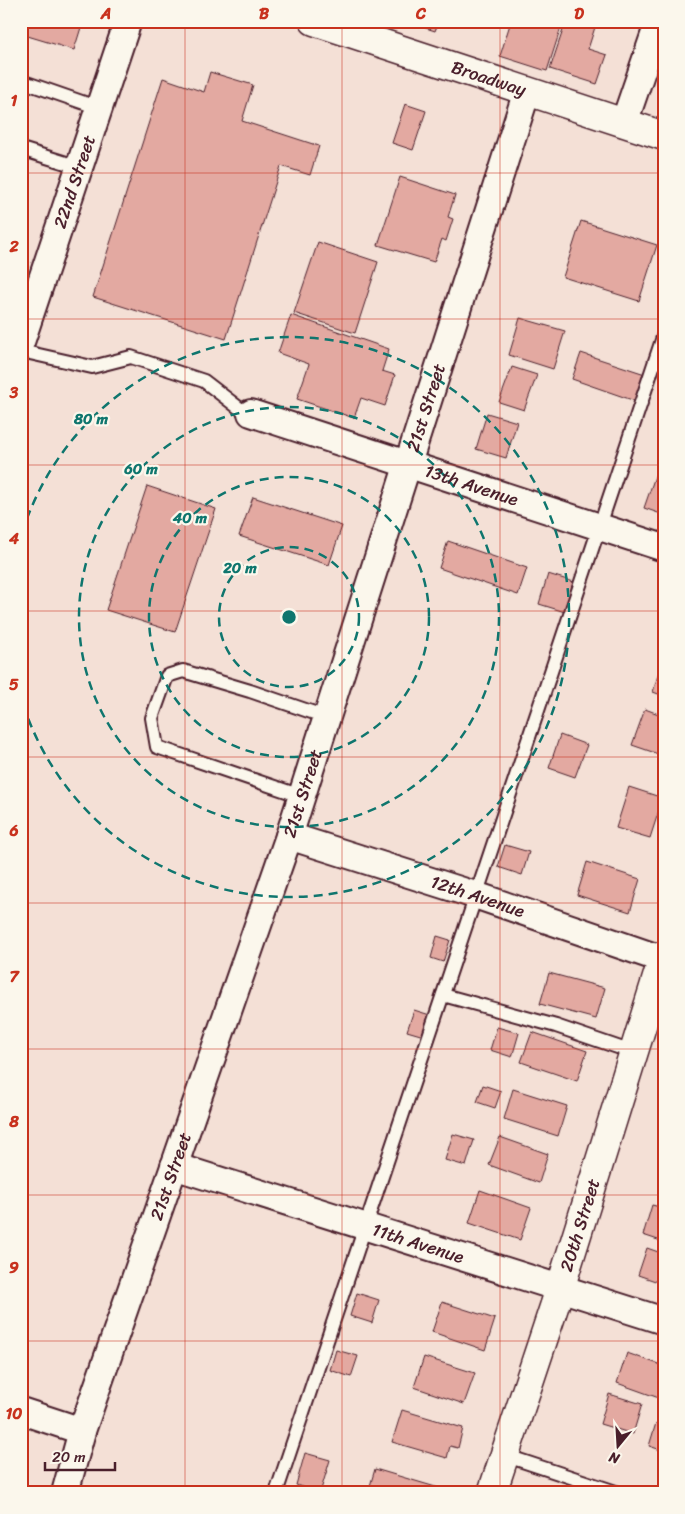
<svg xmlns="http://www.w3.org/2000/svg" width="685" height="1514" viewBox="0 0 685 1514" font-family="Sriracha,sans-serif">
	<rect width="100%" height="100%" fill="#f4e0d6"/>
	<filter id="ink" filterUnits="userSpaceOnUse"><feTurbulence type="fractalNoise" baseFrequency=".02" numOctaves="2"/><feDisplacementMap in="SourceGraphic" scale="10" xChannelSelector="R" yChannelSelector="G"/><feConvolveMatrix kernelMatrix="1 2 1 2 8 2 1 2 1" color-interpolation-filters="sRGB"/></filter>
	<g filter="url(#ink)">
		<g fill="#e3a9a1" stroke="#4a1f2b">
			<path d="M21 21H83L74 50 21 34Z"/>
			<path d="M405 21H439L435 31Z"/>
			<path d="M511 21H563L547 71 500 56Z"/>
			<path d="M566 21H597L588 49 607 55 597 84 550 69Z"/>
			<path d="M210 72 253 85 242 121 319 146 310 175 281 166 226 339 93 297 163 78 204 92Z"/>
			<path d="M405 104 426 111 413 150 392 143Z"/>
			<path d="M400 177 455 195 448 217 453 219 446 241 442 239 434 262 378 245Z"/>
			<path d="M581 221 657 245 639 301 563 277Z"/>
			<path d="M318 242 378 262 355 333 294 313Z"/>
			<path d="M291 315 389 349 382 371 395 375 385 406 361 398 354 418 297 399 309 364 278 353Z"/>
			<path d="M520 318 565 331 553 369 509 355Z"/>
			<path d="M581 353 648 375 638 402 572 379Z"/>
			<path d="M512 367 537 375 524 410 499 402Z"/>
			<path d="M487 413 517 422 506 458 476 449Z"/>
			<path d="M662 456 664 457V515L644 508Z"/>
			<path d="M147 486 216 509 175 632 106 610Z"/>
			<path d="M253 497 342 526 329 565 239 536Z"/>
			<path d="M448 541 527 568 518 595 439 568Z"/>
			<path d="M548 574 574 582 565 612 539 604Z"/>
			<path d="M663 658H664V696L653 692Z"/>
			<path d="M645 709 664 716V756L632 745Z"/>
			<path d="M560 735 587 745 575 777 549 768Z"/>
			<path d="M629 787 663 798 650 838 616 828Z"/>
			<path d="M505 845 529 852 522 875 498 867Z"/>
			<path d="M587 862 640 879 630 912 577 895Z"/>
			<path d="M437 936 450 940 443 962 431 958Z"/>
			<path d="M549 973 605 988 596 1019 540 1004Z"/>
			<path d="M414 1010 430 1015 424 1036 407 1031Z"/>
			<path d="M497 1027 519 1033 512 1057 490 1050Z"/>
			<path d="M532 1032 587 1051 577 1081 521 1062Z"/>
			<path d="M483 1085 501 1091 495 1108 477 1102Z"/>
			<path d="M513 1089 567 1106 558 1136 504 1119Z"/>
			<path d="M453 1134 474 1140 466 1166 445 1160Z"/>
			<path d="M500 1137 548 1154 539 1183 489 1165Z"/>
			<path d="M480 1190 531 1208 520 1240 469 1223Z"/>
			<path d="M652 1205 664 1208V1242L643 1235Z"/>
			<path d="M647 1248 664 1254V1284L638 1275Z"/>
			<path d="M357 1293 379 1300 372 1323 350 1316Z"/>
			<path d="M442 1302 495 1319 485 1350 432 1332Z"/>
			<path d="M336 1350 358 1356 351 1377 330 1370Z"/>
			<path d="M627 1353 664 1366V1383L659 1398 617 1383Z"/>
			<path d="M424 1357 475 1373 464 1404 414 1387Z"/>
			<path d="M609 1394 642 1404 633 1434 600 1424Z"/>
			<path d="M402 1410 463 1428 458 1448 450 1446 447 1458 392 1442Z"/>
			<path d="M656 1423 664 1426V1451L649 1446Z"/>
			<path d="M305 1453 330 1460 320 1493 296 1485Z"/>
			<path d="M375 1469 439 1488 437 1493H368Z"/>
			<path d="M570 1488 585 1493H569Z"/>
		</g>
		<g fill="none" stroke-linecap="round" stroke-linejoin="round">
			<g stroke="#4a1f2b" stroke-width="16">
				<g id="lane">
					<path d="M21 81 99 108"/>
					<path d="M21 149 79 167"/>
					<path d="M21 351 92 367 131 357 204 381 239 408 251 413"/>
					<path d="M301 796 157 747 152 718 167 676 183 671 250 691 326 717"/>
					<path d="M443 995 556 1026 635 1053"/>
					<path d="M504 1455 619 1493"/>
					<path d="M276 1493 664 334"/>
				</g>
			</g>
			<g stroke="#4a1f2b" stroke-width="30">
				<g id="street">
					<path d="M624 123 659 21"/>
					<path id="s1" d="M21 342 128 21"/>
					<path id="s2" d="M251 413 664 548"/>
					<path id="s3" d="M289 836 475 895 664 960"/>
					<path id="s4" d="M174 1166 664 1321"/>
					<path d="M21 1411 82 1431"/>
					<path id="s5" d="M65 1493 82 1431 289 836 527 91"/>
				</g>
			</g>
			<g stroke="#4a1f2b" stroke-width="31">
				<g id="secondary">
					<path id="s6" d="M314 21 664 136"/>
					<path id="s7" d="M492 1493 560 1289 664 955"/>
				</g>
			</g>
			<use href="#lane" stroke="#fbf7ec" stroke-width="12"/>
			<use href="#street" stroke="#fbf7ec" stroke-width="26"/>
			<use href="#secondary" stroke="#fbf7ec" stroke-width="28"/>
		</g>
	</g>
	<path fill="none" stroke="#c8321e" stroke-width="1" stroke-opacity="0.55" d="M185 21V1493M342 21V1493M500 21V1493M21 173H664M21 319H664M21 465H664M21 611H664M21 757H664M21 903H664M21 1049H664M21 1195H664M21 1341H664"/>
	<g fill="none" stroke="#0f766e" stroke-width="2.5" stroke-dasharray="9 6">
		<circle cx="289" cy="617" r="70"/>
		<circle cx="289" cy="617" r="140"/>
		<circle cx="289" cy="617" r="210"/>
		<path d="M22 533A280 280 0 1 1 22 701"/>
	</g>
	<g text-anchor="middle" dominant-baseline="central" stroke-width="4.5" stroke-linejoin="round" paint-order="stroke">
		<g font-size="18" fill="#4a1f2b" stroke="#fbf7ec">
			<text stroke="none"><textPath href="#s6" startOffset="184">Broadway</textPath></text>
			<text stroke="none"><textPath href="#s1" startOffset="169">22nd Street</textPath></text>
			<text stroke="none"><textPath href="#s5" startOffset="1144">21st Street</textPath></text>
			<text stroke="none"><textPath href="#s2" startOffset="232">13th Avenue</textPath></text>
			<text stroke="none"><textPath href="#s5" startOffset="739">21st Street</textPath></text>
			<text stroke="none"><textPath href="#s3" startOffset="198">12th Avenue</textPath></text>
			<text stroke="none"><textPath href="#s5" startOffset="334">21st Street</textPath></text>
			<text stroke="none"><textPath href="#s7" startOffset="282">20th Street</textPath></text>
			<text stroke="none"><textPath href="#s4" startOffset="256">11th Avenue</textPath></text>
		</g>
	</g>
	<circle cx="289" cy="617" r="8" fill="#0f766e" stroke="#fbf7ec" stroke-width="2.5"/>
	<g font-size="15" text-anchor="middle" font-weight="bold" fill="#0f766e" stroke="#fbf7ec" stroke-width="4.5" stroke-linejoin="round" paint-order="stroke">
		<text x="91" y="424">80 m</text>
		<text x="141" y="474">60 m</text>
		<text x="190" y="523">40 m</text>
		<text x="240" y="573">20 m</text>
	</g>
	<rect width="685" height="1514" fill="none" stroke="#fbf7ec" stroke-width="55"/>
	<g transform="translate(618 1446) rotate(198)" stroke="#fbf7ec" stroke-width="4" paint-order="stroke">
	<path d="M0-4L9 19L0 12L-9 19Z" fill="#4a1f2b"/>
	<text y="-8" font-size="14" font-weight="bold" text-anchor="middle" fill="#4a1f2b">N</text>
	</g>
	<path d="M45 1462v8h70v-8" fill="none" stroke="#4a1f2b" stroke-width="2.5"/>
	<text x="52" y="1462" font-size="15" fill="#4a1f2b" stroke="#fbf7ec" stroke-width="4" paint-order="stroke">20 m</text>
	<rect x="28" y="28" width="630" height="1458" fill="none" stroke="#c8321e" stroke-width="2"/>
	<g font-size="16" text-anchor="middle" font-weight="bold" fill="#c8321e">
		<text x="106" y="19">A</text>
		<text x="264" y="19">B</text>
		<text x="421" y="19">C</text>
		<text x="579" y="19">D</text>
		<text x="14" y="106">1</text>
		<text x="14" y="252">2</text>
		<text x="14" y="398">3</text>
		<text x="14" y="544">4</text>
		<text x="14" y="690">5</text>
		<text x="14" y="836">6</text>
		<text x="14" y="982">7</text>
		<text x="14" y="1127">8</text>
		<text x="14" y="1273">9</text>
		<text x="14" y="1419">10</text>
	</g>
</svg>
